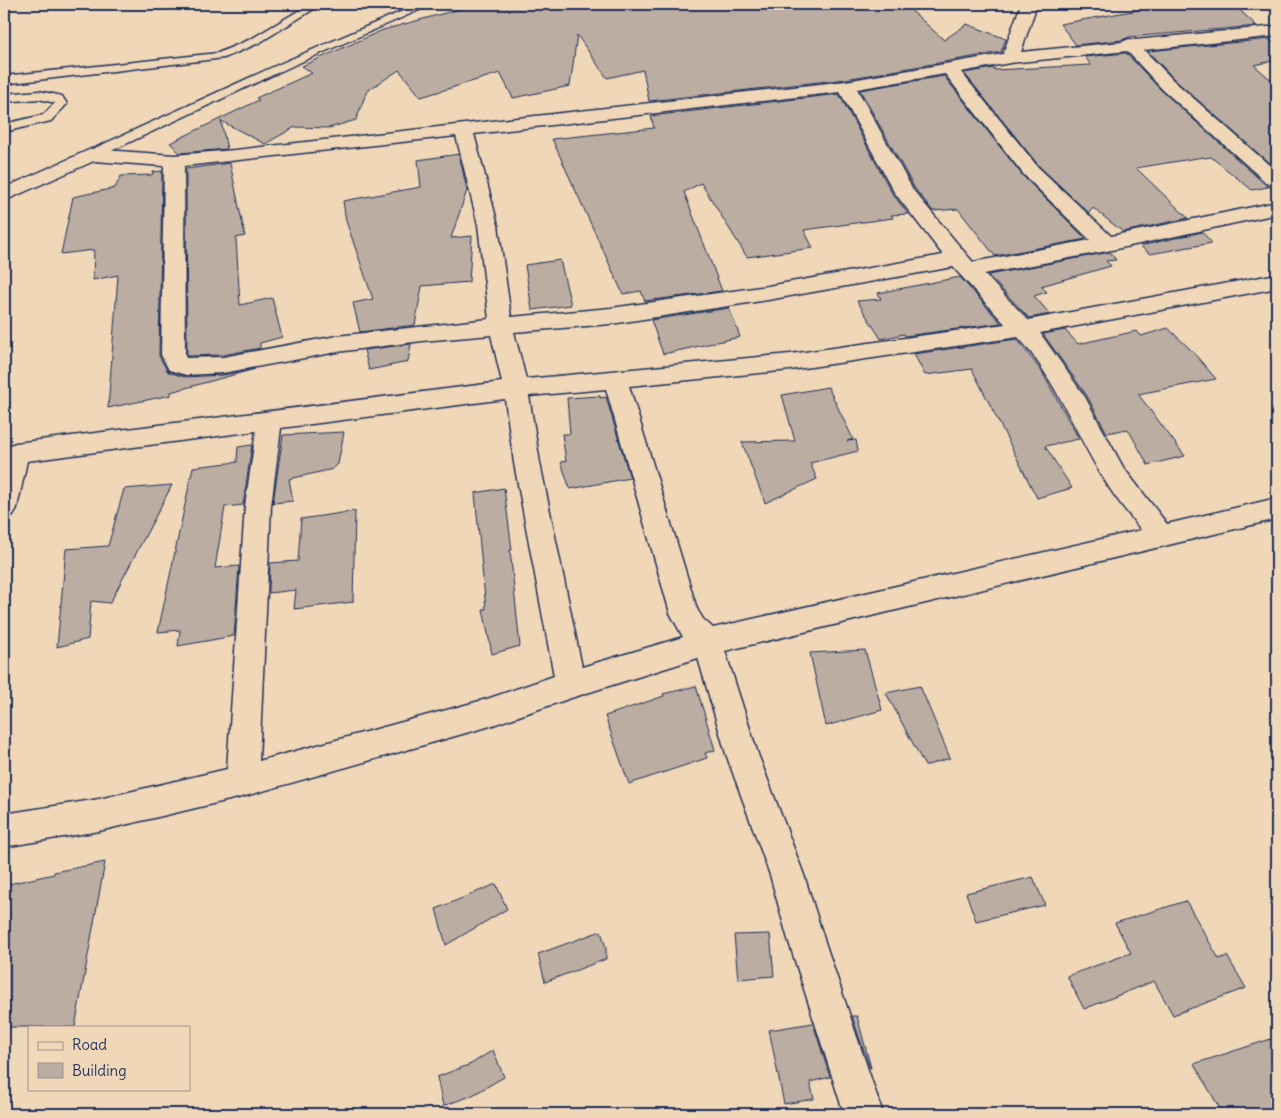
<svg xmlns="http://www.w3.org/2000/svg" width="1281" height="1118" viewBox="0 0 1281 1118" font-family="Delius,sans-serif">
	<rect width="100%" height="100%" fill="#f0d7b7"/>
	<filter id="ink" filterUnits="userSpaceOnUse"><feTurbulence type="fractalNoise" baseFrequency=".02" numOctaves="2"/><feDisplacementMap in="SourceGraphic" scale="10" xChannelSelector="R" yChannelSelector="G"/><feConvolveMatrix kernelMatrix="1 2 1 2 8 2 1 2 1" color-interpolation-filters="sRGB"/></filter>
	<g filter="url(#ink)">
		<g fill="#bbada1" stroke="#1b2f5e">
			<path d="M478 4H904L944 40 967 24 1006 39 1001 52 846 79 649 101 643 70 607 78 577 35 570 86 513 98 500 73 421 97 399 70 367 91 356 120 329 128 295 127 265 144 221 121 227 149 180 153 170 143 259 100 256 98 312 73 302 66 383 30Z"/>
			<path d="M1138 4H1233L1257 26 1129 37 1122 40 1076 45 1060 24 1143 9Z"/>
			<path d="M1270 39 1277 46V60L1254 65 1277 85V170L1175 80 1148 51Z"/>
			<path d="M1126 53 1161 90 1268 187 1252 190 1211 157 1204 158 1203 157 1136 168 1188 218 1123 232 1093 208 1089 213 1039 166 964 73 994 68V70L1091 65 1085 57Z"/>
			<path d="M944 76 1023 176 1086 239 995 256 958 209 933 211 915 189 860 90Z"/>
			<path d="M839 94 892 193 908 214 891 215 893 218 804 230 813 248 747 257 701 183 684 192 722 291 645 301 641 291 623 294 552 139 654 128 651 116Z"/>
			<path d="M459 154 467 190 451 238 472 236 469 282 422 286 415 325 360 332 353 303 373 299 346 221 343 201 421 187 418 160Z"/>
			<path d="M230 163 245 236 236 238 240 305 272 298 282 337 260 343V348L223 355 187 356 186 169Z"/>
			<path d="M162 171 159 356 168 372 185 377 223 375 255 369 171 392V395L108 408 118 275 93 280 94 250 61 254 73 197 115 188 121 176 152 175 153 172Z"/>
			<path d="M1202 232 1212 243 1150 254 1140 246Z"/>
			<path d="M1110 252 1116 260 1106 261 1111 266 1041 286 1047 292 1034 296 1050 314 1029 318 988 275Z"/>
			<path d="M560 260 571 305 532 310 525 265Z"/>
			<path d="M960 277 1001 323 905 336 904 334 881 339 857 301 881 299 878 293Z"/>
			<path d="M729 308 740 337 663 354 651 320Z"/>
			<path d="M1168 328 1192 351 1216 379 1138 394 1185 456 1148 465 1128 429 1107 433 1087 396 1043 334 1065 330 1078 344 1137 331 1141 336Z"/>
			<path d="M1017 339 1042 372 1079 439 1045 446 1072 488 1037 498 972 369 925 375 914 354Z"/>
			<path d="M411 344 408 362 369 370 364 350Z"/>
			<path d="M828 387 853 439 847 441 856 440 858 451 810 463 817 479 765 503 742 442 795 441 782 395Z"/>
			<path d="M600 396V398L606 397 630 478 570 489 561 462 566 461 562 434H570L567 398Z"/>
			<path d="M344 432 338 464 333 469 289 479 293 501 273 503 283 435Z"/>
			<path d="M252 445 243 505 225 507 215 568 239 566 234 636 178 646 180 630 158 632 193 467 237 462 238 447Z"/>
			<path d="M172 485 110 603 91 601 88 639 57 647 66 549 108 546 124 489Z"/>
			<path d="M504 488 512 550H510L520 646 492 654 483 609H486L475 493Z"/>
			<path d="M355 511 353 602 294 609 296 590 269 593 270 563 298 561 301 519Z"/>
			<path d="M865 650 882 710 826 726 810 653Z"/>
			<path d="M696 686 715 750 705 753 707 758 629 784 605 716 664 696 663 694Z"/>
			<path d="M920 686 950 758 925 766 886 693Z"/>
			<path d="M105 862 75 1027H4V885L54 874V872Z"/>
			<path d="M1033 877 1045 905 976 921 966 893Z"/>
			<path d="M496 884 507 909 446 945 436 909Z"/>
			<path d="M1186 901 1219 959 1227 956 1246 988 1173 1015 1154 981 1084 1009 1067 976 1131 953 1115 923Z"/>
			<path d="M601 931 606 948V959L545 982 538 954Z"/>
			<path d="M770 934 774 976 738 979 734 935Z"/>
			<path d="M852 1016H857L871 1068H870Z"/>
			<path d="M813 1023 830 1077 810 1082 814 1099 784 1104 769 1030Z"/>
			<path d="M1277 1037V1114H1223L1194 1064Z"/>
			<path d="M493 1050 504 1077 471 1096 443 1106 437 1077 471 1064Z"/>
		</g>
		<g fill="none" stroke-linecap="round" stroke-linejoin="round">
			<g stroke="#1b2f5e" stroke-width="3">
				<g id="lane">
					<path d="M310 4H322L259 43 224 58 4 84V76L218 53 251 39Z"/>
					<path d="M419 4H433L292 66 96 158H86L84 155 86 152 284 62Z"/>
					<path d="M39 91 62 96 67 104 51 121 4 132V124L43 115 55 103 39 99 4 102V94Z"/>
				</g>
			</g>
			<g stroke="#1b2f5e" stroke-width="3">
				<path id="street" d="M1021 4H1037L1021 52 1122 42 1129 39 1135 40 1277 26V36L1144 50 1174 81 1277 172V188L1270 186 1162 89 1127 51 1010 63 961 72 1038 167 1111 236 1277 202V214L1107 251 984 274 1028 320 1277 274V288L1040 333 1085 397 1123 467 1167 524 1277 498V519L725 651 758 754 804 875 823 936 883 1114H844L787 936 770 875 726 754 698 658 571 698 487 727 242 797 99 831 4 847V814L99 799 227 769 245 506 256 431 27 461 17 508 13 515 4 519V452L7 446 16 443 502 382 491 335 422 341 337 352 223 373 186 375 169 370 161 355 164 166 94 161 4 201V188L91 149 174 155 235 150 846 81 1003 54ZM945 74 1024 175 1090 240 973 262 966 254 913 190 857 89ZM840 92 894 192 943 255 768 286 611 308 511 317 498 225 474 134ZM456 136 478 225 489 319 337 336 223 357 186 358 185 355 184 166ZM953 267 1005 324 790 354 526 379 514 332 611 324 768 300ZM1018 337C1056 379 1075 433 1105 481 1115 498 1129 514 1141 530L713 628 703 619 697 609 629 386 790 370ZM606 389 670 613 683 637 582 667 540 463 529 396ZM505 399 514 463 554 676 487 699 259 761 271 506 281 428Z"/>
			</g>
			<use href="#lane" fill="#f0d7b7" fill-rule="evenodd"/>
			<use href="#street" fill="#f0d7b7" fill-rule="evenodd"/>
		</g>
	</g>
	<rect width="1281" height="1118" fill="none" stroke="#f0d7b7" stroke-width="20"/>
	<rect x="10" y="10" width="1261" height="1098" fill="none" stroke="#1b2f5e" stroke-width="2" filter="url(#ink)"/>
	<rect x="28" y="1026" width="162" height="65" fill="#f0d7b7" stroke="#9b9493"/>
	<rect x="38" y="1042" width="25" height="8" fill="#f0d7b7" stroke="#9b9493"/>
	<text x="72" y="1050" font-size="15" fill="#1b2f5e">Road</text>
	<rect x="38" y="1063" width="25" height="15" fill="#bbada1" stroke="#9b9493"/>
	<text x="72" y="1076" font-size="15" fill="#1b2f5e">Building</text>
</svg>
